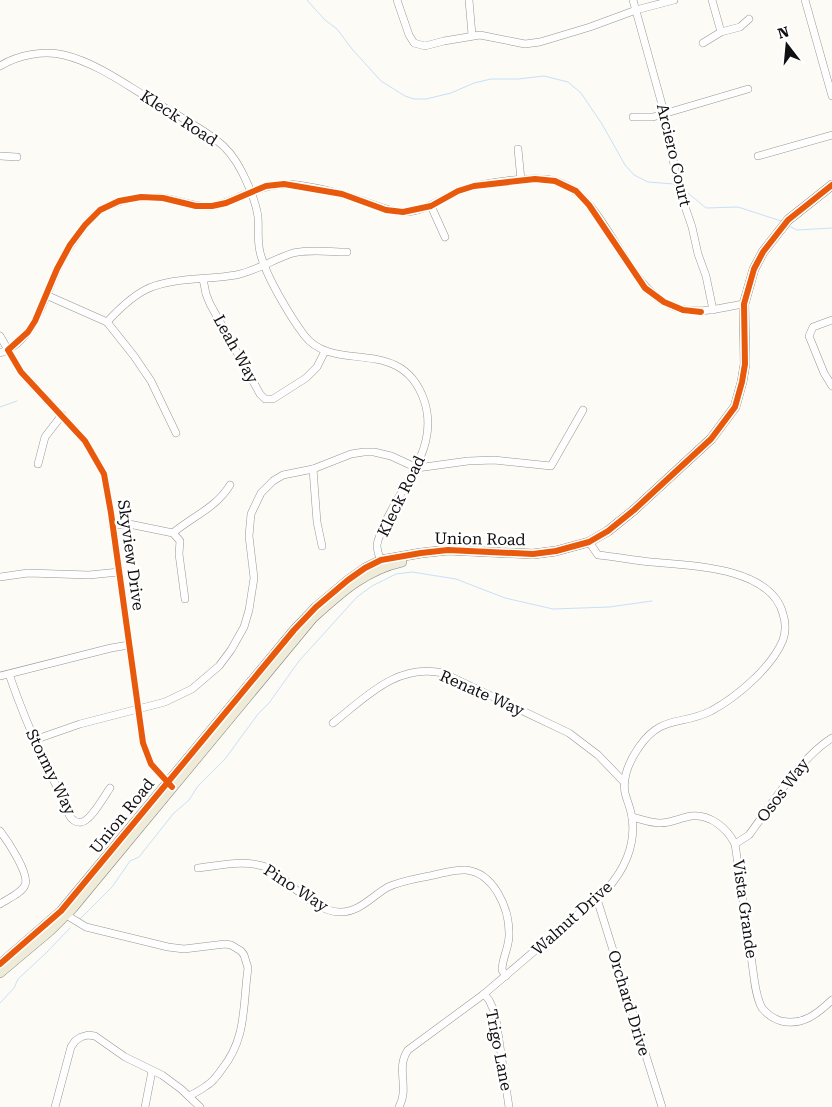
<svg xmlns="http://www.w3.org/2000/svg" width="832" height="1107" viewBox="0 0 832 1107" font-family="'Roboto Serif',serif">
	<rect width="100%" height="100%" fill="#fcfbf5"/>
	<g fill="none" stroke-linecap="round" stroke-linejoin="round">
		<g stroke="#c9e0f9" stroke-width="1">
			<path d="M307 0 325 20 337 29 352 49 381 81 405 96 414 99H426L451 93 474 83 491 79H518L544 76 568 82 581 93 602 124 625 165 634 175 648 182 674 184"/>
			<path d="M682 188 706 208 738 207 781 221"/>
			<path d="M789 226 797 230 832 228"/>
			<path d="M0 407 17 401"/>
			<path d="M80 919 112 887 130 861 139 857 173 814 189 800 198 786 225 759 258 714 269 703 299 661 357 597 372 586 396 574 412 572 456 579 505 598 553 609 609 607 652 601"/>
			<path d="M0 1003 14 988 18 979 46 953 70 928"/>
		</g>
		<g stroke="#969693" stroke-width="8">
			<g id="minor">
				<path d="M397 0 409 35 414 43 425 46 444 41 480 35 525 44 540 42 590 27 636 10 674 0"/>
				<path d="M469 0 472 35"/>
				<path d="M633 0 669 130 670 145 679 189 692 227 698 254 706 276 713 310"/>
				<path d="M712 0 721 32"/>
				<path d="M805 0 832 96"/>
				<path d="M703 43 721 32 740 27 749 19"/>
				<path d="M0 66C18 55 44 50 64 55 97 63 126 85 155 102 175 114 196 125 215 139 226 147 236 160 242 172 249 186 256 202 258 217 259 228 257 240 260 252 265 275 290 316 304 335 334 375 401 334 424 400 440 447 403 483 385 523 382 530 378 538 377 545 377 552 380 558 382 564"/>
				<path d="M633 117H653L748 89"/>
				<path d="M518 149 521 180"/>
				<path d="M0 156 17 157"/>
				<path d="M758 156 832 135"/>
				<path d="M431 206 445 237"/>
				<path d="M203 279 206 294 210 304 260 394 265 399H273L306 378 317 367 325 351"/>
				<path d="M46 295 107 322 134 356 151 381 176 433"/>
				<path d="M832 320 813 327 809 336 824 373 832 386"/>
				<path d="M107 322C118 310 130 298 145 290 170 277 208 280 236 275 256 271 274 259 293 253 311 249 329 252 347 252"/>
				<path d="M0 336 21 372 85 441 104 474 111 513 143 743 151 764 170 785"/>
				<path d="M0 353C35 341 43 300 57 270 63 256 71 244 80 232 86 224 93 214 102 209 120 199 143 195 163 198 180 200 195 208 212 206 222 205 232 200 241 196 260 188 278 182 298 185 319 188 340 193 360 200 374 204 388 212 403 212 424 212 439 200 457 192 476 183 535 175 555 181 611 196 625 302 686 310 706 313 724 307 744 304"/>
				<path d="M38 464 45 437 62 415"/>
				<path d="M313 469 317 522 322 546"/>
				<path d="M112 525 129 524 173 533 180 541 179 554 185 599"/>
				<path d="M173 533C193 516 216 508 230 485"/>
				<path d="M0 577 28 573 89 575 119 572"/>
				<path d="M9 674C23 715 40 754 60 793 64 801 66 811 71 818 74 821 77 823 81 822 90 822 105 795 110 788"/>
				<path d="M0 676 111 648 129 645"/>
				<path d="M333 723C366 697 397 663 443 673L569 733 598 755 624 782"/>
				<path d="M34 740 80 724 165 702 192 689 219 666 231 650 244 627 249 610 254 578 249 536 251 514 261 493 273 481 283 475 313 469 351 454 364 452H374L391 456 417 468 468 461 494 460 551 466 583 410"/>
				<path d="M632 817C641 819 651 823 660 823 670 823 680 818 691 816 710 814 727 828 735 844 741 884 746 924 752 963 754 976 755 996 762 1008 767 1014 774 1019 781 1021 803 1026 817 1014 832 1000"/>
				<path d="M0 831C7 840 30 874 25 885 22 893 7 899 0 904"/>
				<path d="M735 844 749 835C772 804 800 758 832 738"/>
				<path d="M198 868C223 865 246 859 269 868 288 881 316 912 339 912 359 913 372 896 388 887 401 881 415 879 429 876 441 874 453 869 466 870 494 873 509 908 509 933 510 946 502 958 502 970L506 976"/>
				<path d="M597 899 662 1107"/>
				<path d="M63 913 86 927 168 947 184 949 225 944 231 945 241 951 244 955 248 968 247 976C243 1012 245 1040 222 1069 218 1075 213 1082 206 1086 201 1090 195 1093 189 1096"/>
				<path d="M484 994 489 1000 495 1013 509 1107"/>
				<path d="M55 1107 71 1047 75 1041 81 1037 88 1035 95 1036 125 1057 162 1075 181 1089 200 1107"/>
				<path d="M145 1107 152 1071"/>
				<path d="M399 1107C410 1087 395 1069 408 1050L484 994 606 890C624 871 636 845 632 818 631 809 627 801 625 793 622 776 630 760 639 747 662 714 681 726 711 711 737 697 772 667 783 640 786 631 786 623 783 614 771 567 690 565 651 562 633 560 616 557 598 555L589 542"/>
			</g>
		</g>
		<g stroke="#848380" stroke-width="10">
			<g id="major">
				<path d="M0 964 61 911 294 630 316 607 348 580 365 568 381 560 421 553 448 550 533 554 556 551 589 542 608 531 634 510 711 439 735 407 742 382 745 364 744 304 754 269 763 252 788 220 832 185"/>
				<path d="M0 973 50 931 73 908 313 618C340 594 365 570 402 562"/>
			</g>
		</g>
		<use href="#minor" stroke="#fffefe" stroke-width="7"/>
		<use href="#major" stroke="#eeebd9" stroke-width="9"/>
		<g stroke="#fff" stroke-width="9">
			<g id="cycleway">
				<path d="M172 787 151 764 143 743 111 513 104 474 85 441 21 372 8 350 28 332 35 321 57 269 70 245 85 225 100 210 119 201 141 197 163 198 196 206H212L226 203 266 186 284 184 342 194 386 210 403 212 431 206 458 191 474 186 535 179 555 181 576 191 589 205 645 288 664 302 683 310 701 312"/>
				<path d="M0 964 61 911 294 630 316 607 348 580 365 568 381 560 421 553 448 550 533 554 556 551 589 542 608 531 634 510 711 439 735 407 742 382 745 364 744 304 754 269 763 252 788 220 832 185"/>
			</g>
		</g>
		<use href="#cycleway" stroke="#e8590c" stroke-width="6"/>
	</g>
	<g text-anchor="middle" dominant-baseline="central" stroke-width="5" stroke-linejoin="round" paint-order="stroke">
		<g font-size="16" fill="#101010" stroke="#fff">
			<text transform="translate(179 118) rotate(33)">Kleck Road</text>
			<text transform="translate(674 155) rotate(77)">Arciero Court</text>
			<text transform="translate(236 349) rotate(61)">Leah Way</text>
			<text transform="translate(401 496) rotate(-64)">Kleck Road</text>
			<text transform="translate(480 539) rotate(1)">Union Road</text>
			<text transform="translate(131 555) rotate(82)">Skyview Drive</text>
			<text transform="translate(482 693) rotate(24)">Renate Way</text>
			<text transform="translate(51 772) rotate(64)">Stormy Way</text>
			<text transform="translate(783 790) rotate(-53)">Osos Way</text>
			<text transform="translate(122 816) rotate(-51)">Union Road</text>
			<text transform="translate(296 888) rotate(33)">Pino Way</text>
			<text transform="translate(745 909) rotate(82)">Vista Grande</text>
			<text transform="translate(572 918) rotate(-42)">Walnut Drive</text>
			<text transform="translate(629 1003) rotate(73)">Orchard Drive</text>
			<text transform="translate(499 1050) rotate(79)">Trigo Lane</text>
		</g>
	</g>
	<g transform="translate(787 45) rotate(344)" stroke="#ffffff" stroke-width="4" paint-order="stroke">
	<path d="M0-4L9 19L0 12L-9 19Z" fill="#101010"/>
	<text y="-8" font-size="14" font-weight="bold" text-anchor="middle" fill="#101010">N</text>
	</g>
</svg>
